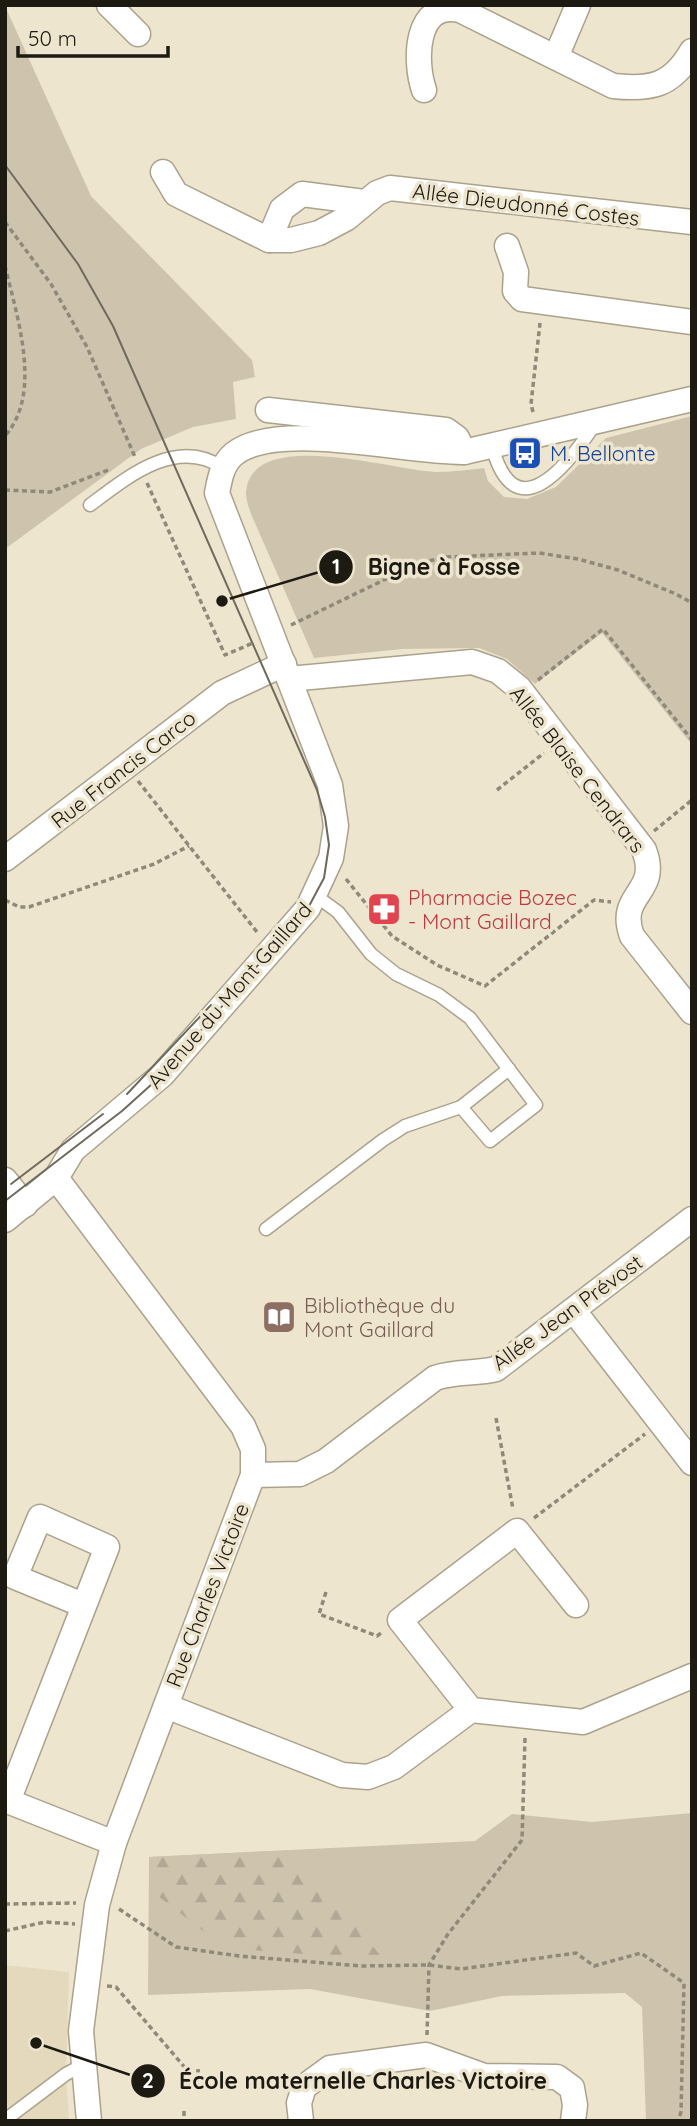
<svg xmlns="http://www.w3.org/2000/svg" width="697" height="2126" viewBox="0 0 697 2126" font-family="Quicksand,sans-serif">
	<defs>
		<pattern id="forest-firs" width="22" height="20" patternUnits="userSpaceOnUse" patternTransform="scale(1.75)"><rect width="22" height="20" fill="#cec4ae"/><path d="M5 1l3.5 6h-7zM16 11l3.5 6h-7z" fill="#b0a895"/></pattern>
	</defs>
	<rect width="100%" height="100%" fill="#eee5cf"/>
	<path fill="#e5d9bd" d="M5 1965 69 1972 66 2074 69 2121H5Z"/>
	<g fill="#cec4ae">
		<path d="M5 6 91 196 252 360 255 377 233 382 236 419 193 427 141 449 5 549Z"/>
		<path d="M692 416V745L602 633 535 684 507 659 479 648 402 649 314 658 251 514C249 508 246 500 246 493 250 425 395 471 435 472 451 472 468 470 484 468L488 481 504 497 527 499 556 487 606 438Z"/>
		<path d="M692 1813V2121H646L642 2007 625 1993 502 1996 430 2011 310 1989 148 1995 149 1857 475 1841 512 1814 592 1822Z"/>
	</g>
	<path fill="url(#forest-firs)" d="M295 1850 384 1960 225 1948 149 1889V1857Z"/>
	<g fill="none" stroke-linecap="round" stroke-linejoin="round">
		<g stroke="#aba28d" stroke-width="15">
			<g id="lane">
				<path d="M492 446C515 533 568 465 595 424"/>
				<path d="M90 505C127 477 177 436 223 468"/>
				<path d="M461 1107 509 1069"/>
				<path d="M266 1229 383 1140 405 1126 461 1107 490 1141 536 1105 470 1018 439 995 396 974 371 954 338 912 316 896"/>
				<path d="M5 2120 66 2074 83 2065"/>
			</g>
		</g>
		<g stroke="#aba28d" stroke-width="27">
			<g id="street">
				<path d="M109 5 138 34"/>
				<path d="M556 57 578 5"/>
				<path d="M424 90C414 61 415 0 460 10L613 86C651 90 672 86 692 51"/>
				<path d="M163 172 176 194 269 240H291L319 233 347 218 377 193 390 188 692 222"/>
				<path d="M269 240 282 209 302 194 364 202"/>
				<path d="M507 246 516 272 515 291 522 299 692 322"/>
				<path d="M268 410 446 430 457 438 464 452"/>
				<path d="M289 679 472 662 498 671 519 688 644 850C661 894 616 893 632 936L692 1012"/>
				<path d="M5 859 222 693 284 664"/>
				<path d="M56 1178 243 1426 253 1449V1475L114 1843 97 1905 81 2031 89 2121"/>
				<path d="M5 1180 25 1205"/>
				<path d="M5 1220 56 1178 73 1150 162 1075 308 908 331 858 336 826 330 785 217 493C220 478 222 464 234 454 278 419 405 453 464 452L692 399"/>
				<path d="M574 1311 692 1463"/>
				<path d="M253 1475 300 1474 326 1461 435 1378C455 1371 475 1374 496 1369L692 1219"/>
				<path d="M166 1706 342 1775 368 1777 394 1767 471 1710 400 1620 517 1531 576 1605"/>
				<path d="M471 1710 583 1722 692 1676"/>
				<path d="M5 1800 114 1843"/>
				<path d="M8 1801 107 1547 40 1517 15 1577 83 1605"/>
				<path d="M301 2121 299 2103 304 2087 330 2068 426 2055 484 2076 557 2077 572 2088 575 2105 573 2121"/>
			</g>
		</g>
		<g stroke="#8f8979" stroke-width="3.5" stroke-dasharray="5 3.5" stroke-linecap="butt">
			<path d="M5 222 51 284 87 347 135 457"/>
			<path d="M5 266C17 317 43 393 5 436"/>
			<path d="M533 412 531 404 540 323"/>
			<path d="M147 483 225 655 253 643"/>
			<path d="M5 490 50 492 108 470"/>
			<path d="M291 625 419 563 447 557 539 553 578 559 618 570 676 594 692 603"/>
			<path d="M538 680 603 629 692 740"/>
			<path d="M138 781 257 932"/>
			<path d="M497 790 544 753"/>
			<path d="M654 831 692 800"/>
			<path d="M346 879 392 936 437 965 485 986 594 900 611 902"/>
			<path d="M5 900 19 907H29L154 864 189 846"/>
			<path d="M496 1418 513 1509"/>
			<path d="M534 1518 645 1434"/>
			<path d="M326 1592 319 1614 377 1636 381 1633"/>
			<path d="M5 1904 76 1903"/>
			<path d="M119 1909 176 1947 239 1956 361 1966 429 1965 461 1969 576 1953 594 1966 641 1953 684 1983 681 2112 678 2121"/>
			<path d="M5 1931 45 1922 75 1924"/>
			<path d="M107 1986 116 1987 187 2070 200 2071"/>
			<path d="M427 2035 429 1965 448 1934 522 1840 525 1738"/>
			<path d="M184 2111V2121"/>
		</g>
		<use href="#lane" stroke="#fff" stroke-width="12"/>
		<use href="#street" stroke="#fff" stroke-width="24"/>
		<g stroke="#6f6a5c" stroke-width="2">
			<path d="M5 165 78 264 113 326 317 790 325 817 329 845 324 878 308 908 162 1075 122 1111 5 1201"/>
			<path d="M127 1094 211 1005"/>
			<path d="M11 1184 103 1114"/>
		</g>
	</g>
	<defs>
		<g id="bus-square" transform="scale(1.75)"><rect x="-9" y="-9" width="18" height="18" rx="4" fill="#1a4fb4" stroke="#eee5cf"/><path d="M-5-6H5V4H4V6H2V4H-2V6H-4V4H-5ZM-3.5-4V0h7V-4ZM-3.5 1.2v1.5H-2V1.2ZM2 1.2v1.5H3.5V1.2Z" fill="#fff"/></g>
		<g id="pharmacy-square" transform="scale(1.75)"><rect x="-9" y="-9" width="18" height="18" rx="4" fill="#e0444e" stroke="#eee5cf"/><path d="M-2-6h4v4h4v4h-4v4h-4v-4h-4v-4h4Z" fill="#fff"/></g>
		<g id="library-square" transform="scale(1.75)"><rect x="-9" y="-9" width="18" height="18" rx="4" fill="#8d6e63" stroke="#eee5cf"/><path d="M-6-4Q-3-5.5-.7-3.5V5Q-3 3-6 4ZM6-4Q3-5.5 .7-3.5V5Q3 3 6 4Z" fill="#fff"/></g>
	</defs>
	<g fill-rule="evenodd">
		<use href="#bus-square" x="525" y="453"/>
		<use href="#pharmacy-square" x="384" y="909"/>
		<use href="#library-square" x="279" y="1317"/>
	</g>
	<g text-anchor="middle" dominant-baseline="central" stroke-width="7" stroke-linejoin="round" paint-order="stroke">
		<g font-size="21" fill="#1d1a12" stroke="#eee5cf">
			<text transform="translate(526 204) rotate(7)">Allée Dieudonné Costes</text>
			<text transform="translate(123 769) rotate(-38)">Rue Francis Carco</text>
			<text transform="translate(578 769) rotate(52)">Allée Blaise Cendrars</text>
			<text transform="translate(229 995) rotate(-49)">Avenue du Mont Gaillard</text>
			<text transform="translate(567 1312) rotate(-36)">Allée Jean Prévost</text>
			<text transform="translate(207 1595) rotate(-69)">Rue Charles Victoire</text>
		</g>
		<g font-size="21" fill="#164399" stroke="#eee5cf" text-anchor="start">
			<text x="550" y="453">M. Bellonte</text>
		</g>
		<g font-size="21" fill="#be3a42" stroke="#eee5cf" text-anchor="start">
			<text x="408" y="897">Pharmacie Bozec<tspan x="408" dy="24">- Mont Gaillard</tspan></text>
		</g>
		<g font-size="21" fill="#785e54" stroke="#eee5cf" text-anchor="start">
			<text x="304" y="1305">Bibliothèque du<tspan x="304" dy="24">Mont Gaillard</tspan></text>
		</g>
	</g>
	<path fill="none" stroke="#1d1a12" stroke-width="2.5" d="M222 601L336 567M36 2043L148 2081"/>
	<g fill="#1d1a12" stroke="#eee5cf" stroke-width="2.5">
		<circle cx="222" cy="601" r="7"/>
		<circle cx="36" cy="2043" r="7"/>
		<circle cx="336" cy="567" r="18"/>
		<circle cx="148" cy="2081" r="18"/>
	</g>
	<g font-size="21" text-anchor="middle" font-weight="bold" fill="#fff">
		<text x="336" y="574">1</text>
		<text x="148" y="2088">2</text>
	</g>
	<g font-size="23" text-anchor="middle" font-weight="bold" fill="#1d1a12" stroke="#eee5cf" stroke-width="7" stroke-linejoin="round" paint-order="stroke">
		<text x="444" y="575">Bigne à Fosse</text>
		<text x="363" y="2089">École maternelle Charles Victoire</text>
	</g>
	<rect width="697" height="2126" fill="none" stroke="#1d1a12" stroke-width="14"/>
	<path d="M18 46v10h150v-10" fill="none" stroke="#1d1a12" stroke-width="3.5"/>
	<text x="28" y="46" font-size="21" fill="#1d1a12" stroke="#eee5cf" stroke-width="5" paint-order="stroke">50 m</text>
</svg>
